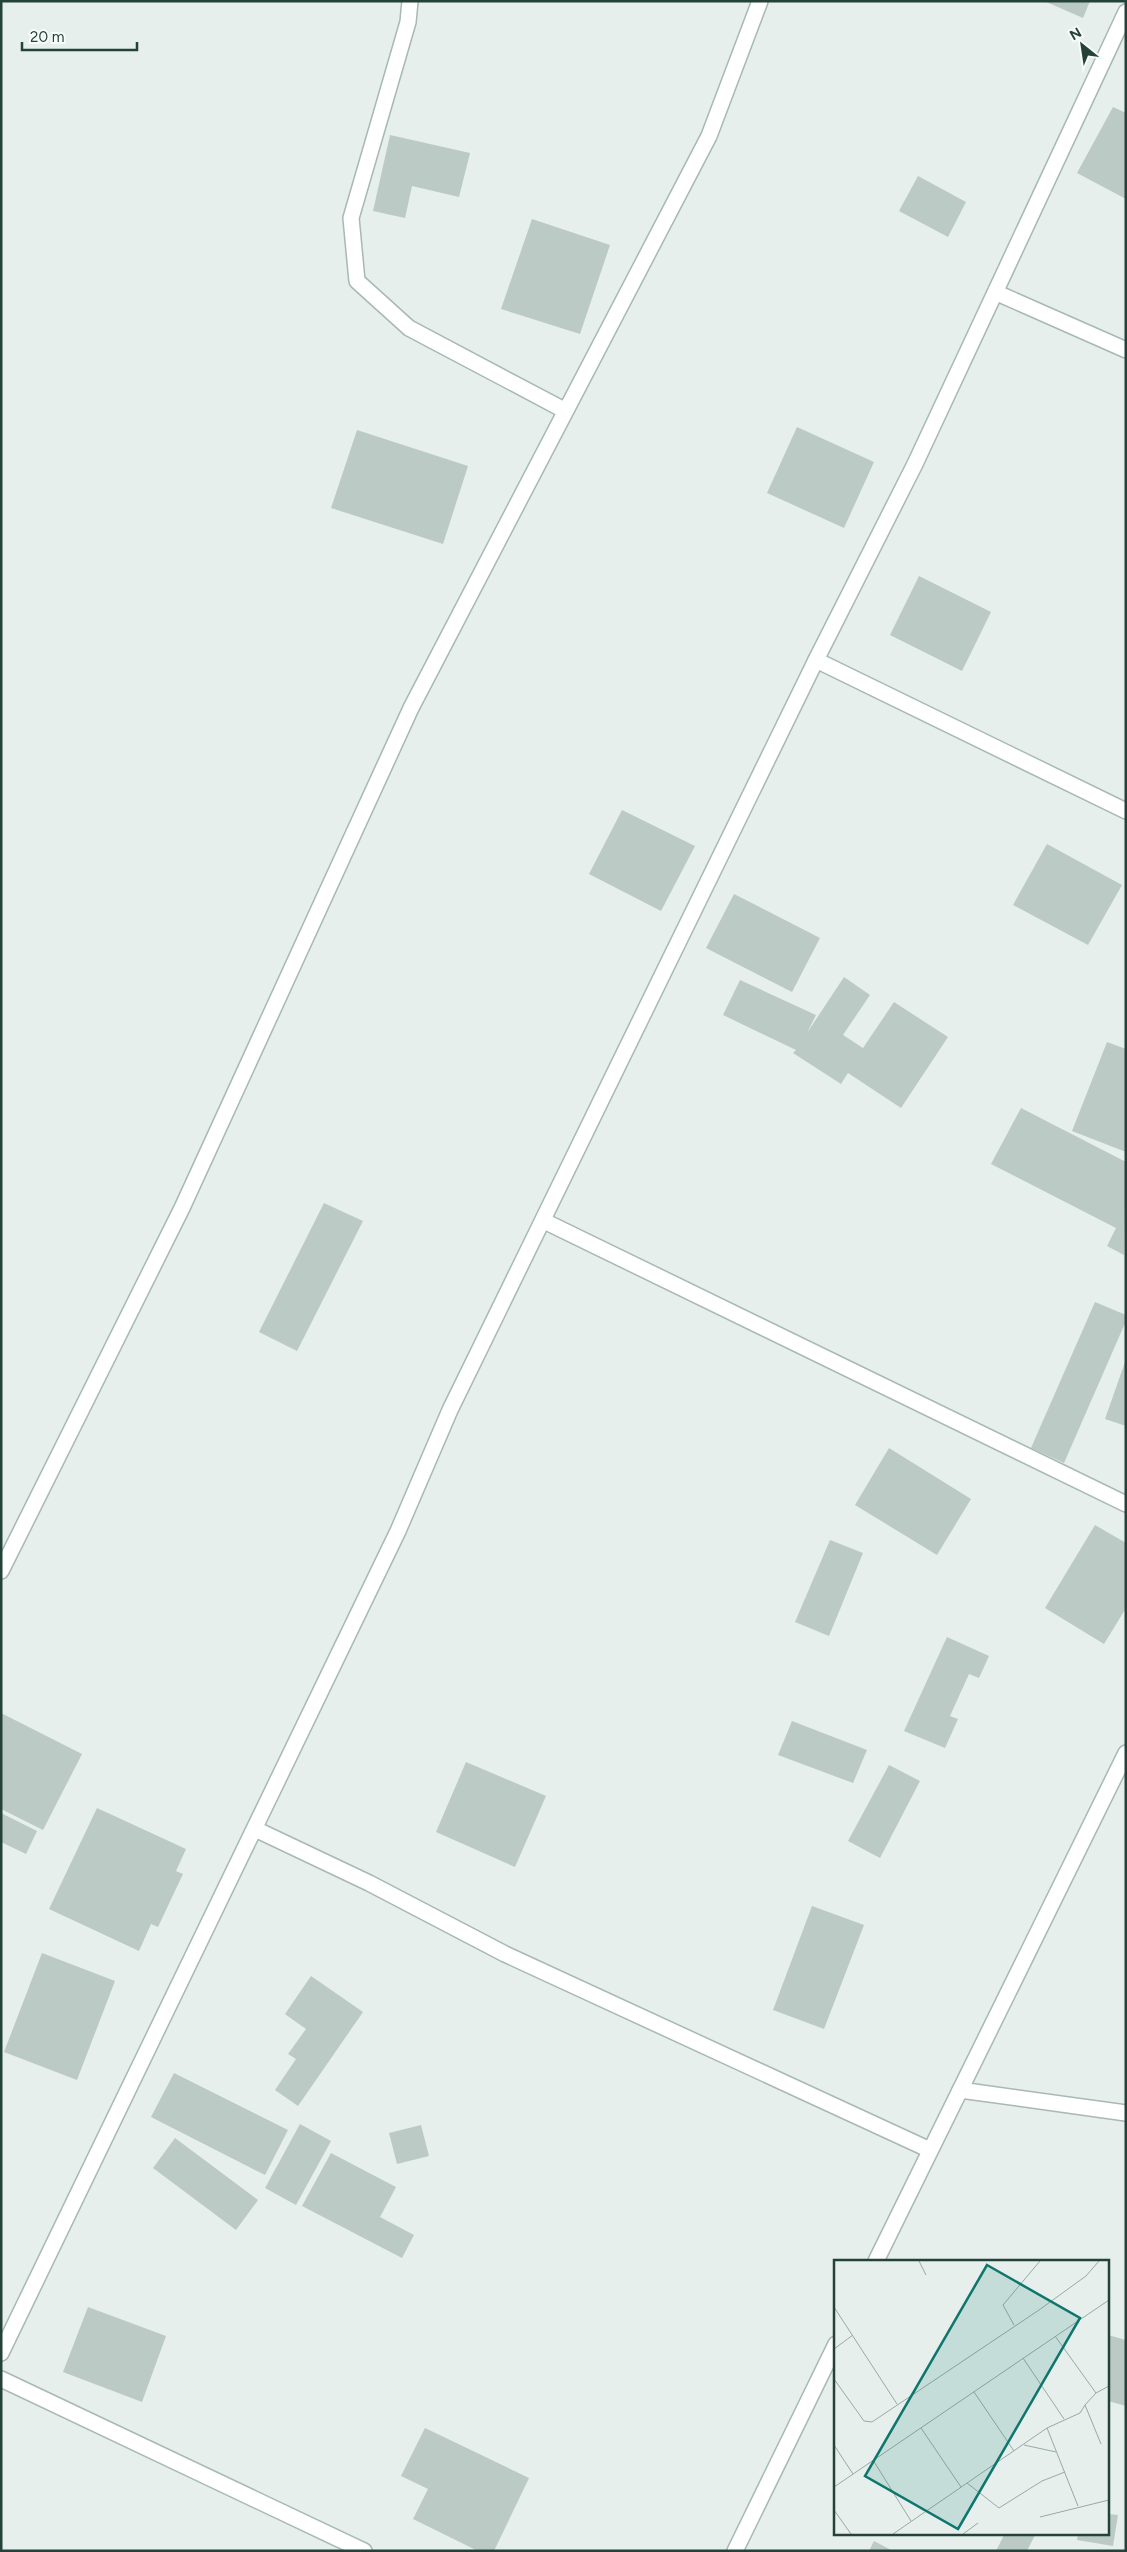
<svg xmlns="http://www.w3.org/2000/svg" width="1127" height="2552" viewBox="0 0 1127 2552" font-family="Figtree,sans-serif">
	<rect width="100%" height="100%" fill="#e6efeb"/>
	<g fill="#bbcac4">
		<path d="M1044 1H1090L1083 18Z"/>
		<path d="M1113 107 1126 113V199L1077 173Z"/>
		<path d="M390 135 470 153 459 197 412 186 405 218 373 211Z"/>
		<path d="M918 176 966 202 948 237 899 211Z"/>
		<path d="M532 219 610 245 580 334 501 309Z"/>
		<path d="M797 427 874 462 844 528 767 493Z"/>
		<path d="M357 430 468 466 443 544 331 508Z"/>
		<path d="M919 576 991 612 962 671 890 635Z"/>
		<path d="M622 810 695 846 661 911 589 874Z"/>
		<path d="M1047 844 1122 885 1088 945 1013 905Z"/>
		<path d="M734 894 820 938 792 992 706 948Z"/>
		<path d="M844 977 870 995 843 1035 863 1048 894 1002 948 1037 901 1108 848 1073 841 1084 793 1053 796 1050 723 1015 740 980 816 1015 807 1033Z"/>
		<path d="M1107 1042 1126 1049V1152L1072 1131Z"/>
		<path d="M1021 1108 1126 1162 1124 1255 1107 1246 1116 1228 991 1164Z"/>
		<path d="M324 1203 363 1221 297 1351 259 1332Z"/>
		<path d="M1095 1302 1126 1315V1321L1064 1463 1031 1448Z"/>
		<path d="M1125 1362H1126V1426L1105 1419Z"/>
		<path d="M889 1448 971 1499 937 1555 855 1505Z"/>
		<path d="M1095 1525 1126 1543V1608L1104 1644 1045 1608Z"/>
		<path d="M830 1540 863 1553 829 1636 795 1622Z"/>
		<path d="M947 1637 989 1656 979 1678 969 1674 950 1716 958 1719 945 1748 904 1731Z"/>
		<path d="M1 1713 82 1754 43 1830 1 1809Z"/>
		<path d="M792 1721 867 1750 853 1783 778 1755Z"/>
		<path d="M466 1762 546 1796 515 1867 436 1832Z"/>
		<path d="M889 1765 920 1781 880 1858 848 1841Z"/>
		<path d="M97 1808 186 1849 176 1871 183 1874 158 1927 151 1924 139 1951 49 1909Z"/>
		<path d="M1 1813 37 1831 26 1854 1 1842Z"/>
		<path d="M812 1906 864 1925 824 2029 773 2010Z"/>
		<path d="M42 1953 115 1981 77 2080 4 2052Z"/>
		<path d="M311 1976 363 2012 298 2106 275 2090 296 2059 288 2054 306 2029 285 2014Z"/>
		<path d="M174 2073 288 2130 265 2175 151 2117Z"/>
		<path d="M300 2124 331 2141 296 2205 265 2188Z"/>
		<path d="M421 2125 429 2156 397 2164 389 2133Z"/>
		<path d="M175 2138 258 2200 236 2230 153 2168Z"/>
		<path d="M331 2153 396 2187 380 2217 414 2235 402 2258 302 2206Z"/>
		<path d="M88 2307 166 2336 142 2402 63 2372Z"/>
		<path d="M1108 2335 1126 2340V2406L1108 2401Z"/>
		<path d="M425 2428 529 2478 494 2551H478L413 2519 428 2489 401 2476Z"/>
		<path d="M1108 2514 1118 2515 1113 2546 1077 2540 1078 2533H1108Z"/>
		<path d="M1005 2533H1036L1027 2551H996Z"/>
		<path d="M874 2541 893 2551H869Z"/>
	</g>
	<g fill="none" stroke-linecap="round" stroke-linejoin="round">
		<g stroke="#a8b8b2" stroke-width="18">
			<g id="minor">
				<path d="M410 1 408 22 351 218 357 281 409 328 564 410"/>
				<path d="M997 293 1126 350"/>
				<path d="M816 660 1126 811"/>
				<path d="M544 1221 1126 1504"/>
				<path d="M1 1571 182 1208 411 708 709 136 760 1"/>
				<path d="M255 1829 369 1883 505 1954 930 2150"/>
				<path d="M960 2090 1126 2113"/>
				<path d="M876 2261 1126 1753"/>
				<path d="M1 2353 398 1531 450 1410 816 660 915 464 1126 12"/>
				<path d="M1 2379 364 2551"/>
				<path d="M735 2551 836 2344"/>
			</g>
		</g>
		<use href="#minor" stroke="#fff" stroke-width="15"/>
	</g>
	<g transform="translate(834 2260)">
		<rect width="275" height="275" fill="#e6efeb"/>
		<path fill="none" stroke="#98aaa4" stroke-width="1" d="M85 1 92 15M0 47 63 144M180 65 169 45 206 1M221 76 262 133M0 89 19 75M189 98 230 159M0 119 30 161 38 162 205 50 252 16 265 1M140 132 180 191M87 168 127 227M213 168 244 246M267 184 251 145 262 133 275 126M0 185 19 214M190 185 222 192M39 200 77 261M133 223 165 248 208 221 231 212M0 227 275 40M0 250 17 274M206 257 275 240M59 274 213 168 246 153 251 145M129 274 144 263"/>
		<path fill="#0f766e" fill-opacity="0.15" stroke="#0f766e" stroke-width="2.5" d="M153 5 246 58 124 269 31 216Z"/>
		<rect width="275" height="275" fill="none" stroke="#24423a" stroke-width="2.5"/>
	</g>
	<rect width="1127" height="2552" fill="none" stroke="#24423a" stroke-width="5"/>
	<g transform="translate(1082 45) rotate(330)" stroke="#f7fbf9" stroke-width="4" paint-order="stroke">
	<path d="M0-4L9 19L0 12L-9 19Z" fill="#24423a"/>
	<text y="-8" font-size="14" font-weight="bold" text-anchor="middle" fill="#24423a">N</text>
	</g>
	<path d="M22 42v8h115v-8" fill="none" stroke="#24423a" stroke-width="2.5"/>
	<text x="30" y="42" font-size="15" fill="#24423a" stroke="#f7fbf9" stroke-width="4" paint-order="stroke">20 m</text>
</svg>
